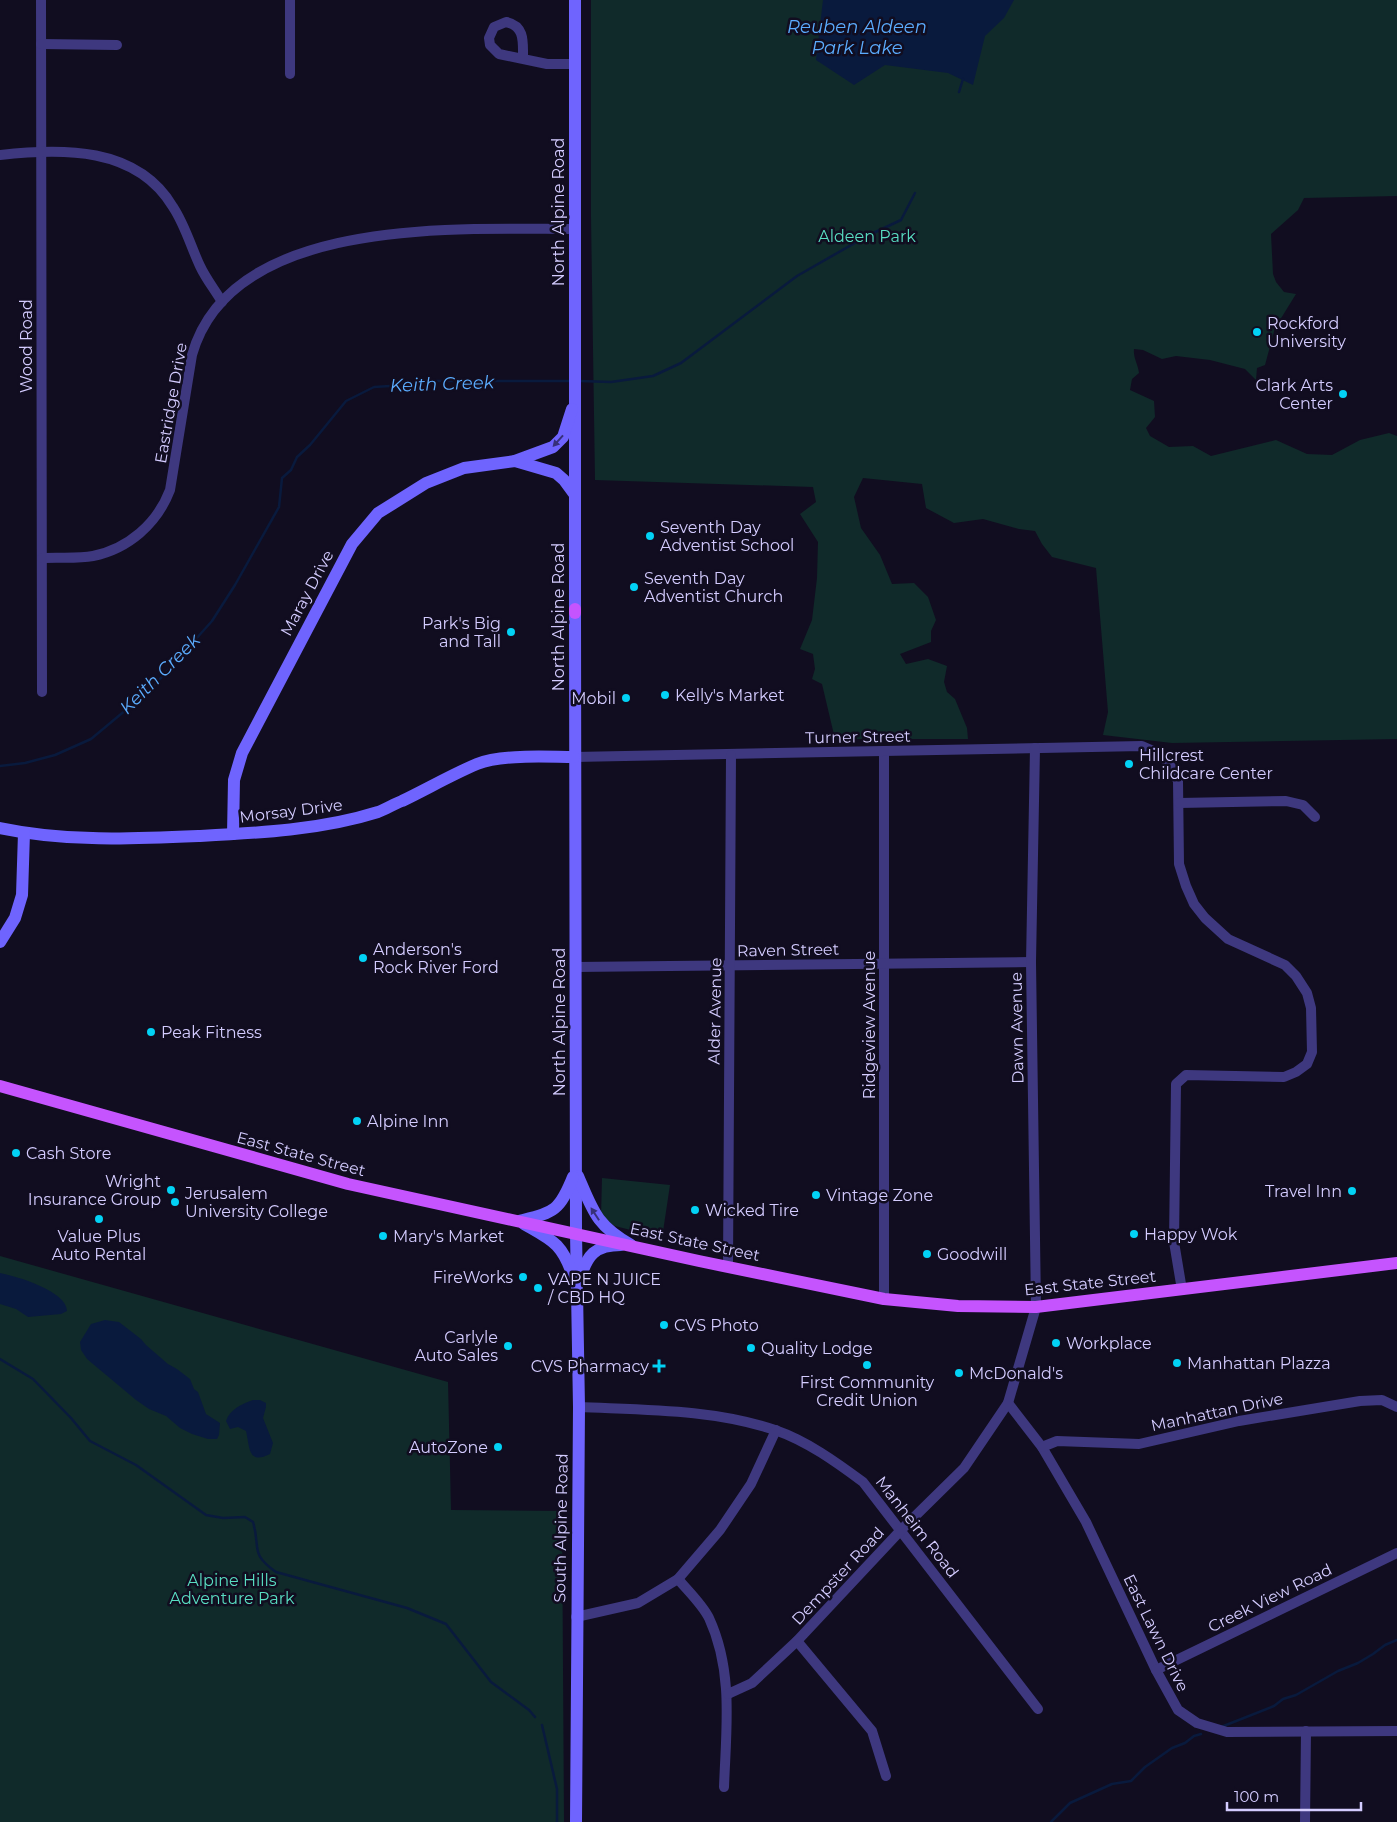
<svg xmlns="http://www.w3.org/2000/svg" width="1397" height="1822" viewBox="0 0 1397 1822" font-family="Montserrat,sans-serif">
	<rect width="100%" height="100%" fill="#110d20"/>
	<g fill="#102a2a">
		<path d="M591 0H1397V196L1304 198 1298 210 1271 234 1273 274 1276 282 1284 292 1296 294 1275 328 1265 365 1257 368 1256 380 1245 369 1210 360 1176 356 1162 359 1143 350 1134 349C1133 358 1138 364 1139 373L1132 379 1130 390 1154 401 1155 417 1146 428 1150 436 1169 447 1193 446 1211 456 1276 440 1307 454 1332 455 1360 440 1389 433 1397 436V739L1172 743 1103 735 1108 712 1096 568 1052 557 1042 544 1035 531 1019 529 983 519 954 523 926 508 922 484 863 478 854 497 861 528 880 555 892 584 914 583 928 597 936 620 931 631V642L900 654 906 664 928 659 947 666 944 682 947 692 955 699 967 728 968 739H835L822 684 812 679 815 669 813 654 800 649 812 620 817 578 818 542 800 514 816 502 813 487 595 480 591 217Z"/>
		<path d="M602 1178 670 1185 662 1238 615 1226 601 1217Z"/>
		<path d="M0 1256 448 1382 451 1510 562 1511 564 1822H0Z"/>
	</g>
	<g fill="#091a3d">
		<path d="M823 0H1014L1004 18 985 36 973 85 948 73 885 65 854 85 816 60Z"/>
		<path d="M0 1273C16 1276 67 1291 67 1311L61 1314 28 1317 16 1309 0 1304Z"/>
		<path d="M105 1320 119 1322 141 1339 146 1345 168 1364 177 1369 190 1379 194 1389 198 1392 206 1414 220 1423 219 1435 217 1439H208L192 1434 180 1428 166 1416 149 1409 136 1400 87 1359 81 1350 80 1342 91 1324Z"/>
		<path d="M253 1400H260L266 1403V1407L263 1418 273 1443 270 1454C248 1465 250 1448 246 1431L238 1427 230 1429 226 1421C230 1409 242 1404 253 1400Z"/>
	</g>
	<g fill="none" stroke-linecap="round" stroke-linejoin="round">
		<g stroke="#091a3d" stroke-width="2.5">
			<path d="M959 92 963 79"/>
			<path d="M580 381 611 382 653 376 681 363 797 276 867 236 901 220 915 193"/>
			<path d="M0 766 25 763 55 755 91 739 151 689 212 621 235 585 279 507 282 478 291 470 297 457 310 445 346 401 374 387 406 385 422 381H572"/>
			<path d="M0 1359 33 1379 71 1418 90 1441 136 1465 206 1515 223 1518 245 1517 253 1522C261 1548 249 1553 276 1572L407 1608 446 1624 491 1682 529 1710 535 1717"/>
			<path d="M542 1725 557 1789V1822"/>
			<path d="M1221 1727 1274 1706 1283 1699 1296 1695 1338 1671 1358 1663 1373 1654 1385 1645 1397 1640"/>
			<path d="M1051 1822 1070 1803 1112 1784 1131 1781 1145 1767 1172 1748 1185 1743 1194 1736 1201 1734"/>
		</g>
		<g stroke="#3e387f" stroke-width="10">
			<path d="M41 0 42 692"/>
			<path d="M41 44 117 45"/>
			<path d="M523 58C523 42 525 26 506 22L494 27 489 38 490 45 499 54 547 64H575"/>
			<path d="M290 74V0"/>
			<path d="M0 155C61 148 137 146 173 207 185 225 191 247 200 266 206 279 215 290 222 302"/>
			<path d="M42 558C59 557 77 559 93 556 128 549 157 524 170 490L192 355C231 215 461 229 574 229"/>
			<path d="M884 751V1299"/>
			<path d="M574 757 1142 746 1158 753 1169 763 1178 781 1179 864 1186 886 1194 904 1205 918 1228 939 1285 965 1296 976 1307 993 1311 1008 1312 1052 1307 1064 1296 1072 1284 1077 1186 1075 1176 1084 1174 1242 1182 1290"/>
			<path d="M1179 803 1286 801 1303 805 1315 817"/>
			<path d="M575 967 1031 962"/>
			<path d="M728 1267 731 755"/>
			<path d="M1008 1403 1042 1447 1086 1522 1156 1670 1178 1710 1197 1723 1227 1732 1397 1731"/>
			<path d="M579 1407C644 1410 713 1409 775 1430 807 1441 836 1462 863 1482L1038 1709"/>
			<path d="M1042 1447 1057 1441 1139 1444 1239 1421 1360 1401 1382 1400 1397 1407"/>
			<path d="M678 1579C688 1591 702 1604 709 1618 734 1672 726 1730 724 1787"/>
			<path d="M576 1617 638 1603 678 1579 720 1530 751 1484 776 1430"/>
			<path d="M797 1641 872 1731 886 1776"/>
			<path d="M1156 1670 1397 1553"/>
			<path d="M728 1694 752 1683 797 1641 901 1530 964 1468 1008 1403 1036 1307 1031 962 1035 748"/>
			<path d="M1305 1822 1306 1731"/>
		</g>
		<g stroke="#6f64fe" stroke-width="12">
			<path d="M515 461 556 473 564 480 575 495"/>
			<path d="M575 609V0"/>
			<path d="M575 613 576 1233 579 1407 576 1822"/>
			<path d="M0 828C66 842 132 839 199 836 259 833 321 830 378 812 386 809 394 804 402 801 427 789 451 775 477 764 502 754 546 757 574 757"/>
			<path d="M233 834 234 780 242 753 352 544 378 513 426 483 464 468 515 461 553 447 563 437 572 409"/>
			<path d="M0 942 15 918 22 895 24 833"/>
			<path d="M578 1176C593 1211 596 1225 631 1245"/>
			<path d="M519 1221C554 1212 559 1212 573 1177"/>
			<path d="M524 1224C552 1240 562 1243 573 1276"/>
			<path d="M580 1279C587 1255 595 1245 621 1245"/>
		</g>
		<g stroke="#c554fe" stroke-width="12">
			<path d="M575 609V613"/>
			<path d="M0 1086 348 1184 699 1261 884 1299 958 1306 1036 1307 1397 1263"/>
		</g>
	</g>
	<defs><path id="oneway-solid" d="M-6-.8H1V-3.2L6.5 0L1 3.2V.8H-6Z" transform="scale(1.25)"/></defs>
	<g fill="#373079">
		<use href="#oneway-solid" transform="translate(558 441) rotate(132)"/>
		<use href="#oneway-solid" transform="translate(595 1214) rotate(-123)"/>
	</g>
	<g fill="#02d2f5" stroke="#110d20" stroke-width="2">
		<circle cx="1257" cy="332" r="5"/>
		<circle cx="1343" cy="394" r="5"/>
		<circle cx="650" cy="536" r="5"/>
		<circle cx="634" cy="587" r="5"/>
		<circle cx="511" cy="632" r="5"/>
		<circle cx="665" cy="695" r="5"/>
		<circle cx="626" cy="698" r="5"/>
		<circle cx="1129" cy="764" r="5"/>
		<circle cx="363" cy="958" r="5"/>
		<circle cx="151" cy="1032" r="5"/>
		<circle cx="357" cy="1121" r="5"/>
		<circle cx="16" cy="1153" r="5"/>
		<circle cx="171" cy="1190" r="5"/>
		<circle cx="1352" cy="1191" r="5"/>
		<circle cx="816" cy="1195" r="5"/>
		<circle cx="175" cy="1202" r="5"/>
		<circle cx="695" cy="1210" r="5"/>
		<circle cx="99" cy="1219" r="5"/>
		<circle cx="1134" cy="1234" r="5"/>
		<circle cx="383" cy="1236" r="5"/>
		<circle cx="927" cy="1254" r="5"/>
		<circle cx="523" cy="1277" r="5"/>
		<circle cx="538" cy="1288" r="5"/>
		<circle cx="664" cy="1325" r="5"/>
		<circle cx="1056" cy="1343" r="5"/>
		<circle cx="508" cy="1346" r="5"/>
		<circle cx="751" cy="1348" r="5"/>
		<circle cx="1177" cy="1363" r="5"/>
		<circle cx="867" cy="1365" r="5"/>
		<path d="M656.5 1358.5h5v5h5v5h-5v5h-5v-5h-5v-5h5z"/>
		<circle cx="959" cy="1373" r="5"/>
		<circle cx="498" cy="1447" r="5"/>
	</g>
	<g text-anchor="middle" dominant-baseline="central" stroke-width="5" stroke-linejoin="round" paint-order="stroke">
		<g font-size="16" fill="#d4ccff" stroke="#110d20">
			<text transform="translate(558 212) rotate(-90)">North Alpine Road</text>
			<text transform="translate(26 346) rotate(-90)">Wood Road</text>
			<text transform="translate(171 403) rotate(-80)">Eastridge Drive</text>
			<text transform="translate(307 593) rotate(-62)">Maray Drive</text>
			<text transform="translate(558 617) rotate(-90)">North Alpine Road</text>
			<text transform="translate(858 737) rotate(-1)">Turner Street</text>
			<text transform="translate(291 811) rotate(-7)">Morsay Drive</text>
			<text transform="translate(788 950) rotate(-1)">Raven Street</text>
			<text transform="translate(715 1011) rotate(-89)">Alder Avenue</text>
			<text transform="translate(559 1022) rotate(-90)">North Alpine Road</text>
			<text transform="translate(869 1025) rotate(-90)">Ridgeview Avenue</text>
			<text transform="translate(1017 1028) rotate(-91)">Dawn Avenue</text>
			<text transform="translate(301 1154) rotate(15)">East State Street</text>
			<text transform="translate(695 1242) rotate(12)">East State Street</text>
			<text transform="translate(1090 1283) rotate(-6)">East State Street</text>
			<text transform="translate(1217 1412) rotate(-12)">Manhattan Drive</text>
			<text transform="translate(917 1527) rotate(52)">Manheim Road</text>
			<text transform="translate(561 1528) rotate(-89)">South Alpine Road</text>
			<text transform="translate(838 1576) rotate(-47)">Dempster Road</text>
			<text transform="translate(1270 1598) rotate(-26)">Creek View Road</text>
			<text transform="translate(1156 1633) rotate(64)">East Lawn Drive</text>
		</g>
		<g font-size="16" fill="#59dec2" stroke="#110d20">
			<text x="867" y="236">Aldeen Park</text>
			<text x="232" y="1580">Alpine Hills<tspan x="232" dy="18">Adventure Park</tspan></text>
		</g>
		<g font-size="16" fill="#d4ccff" stroke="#110d20" text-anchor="start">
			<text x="1267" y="323">Rockford<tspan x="1267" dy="18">University</tspan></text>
			<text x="1333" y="385" text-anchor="end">Clark Arts<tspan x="1333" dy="18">Center</tspan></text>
			<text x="660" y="527">Seventh Day<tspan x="660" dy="18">Adventist School</tspan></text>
			<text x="644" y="578">Seventh Day<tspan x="644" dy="18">Adventist Church</tspan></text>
			<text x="501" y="623" text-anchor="end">Park's Big<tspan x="501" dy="18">and Tall</tspan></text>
			<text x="675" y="695">Kelly's Market</text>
			<text x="616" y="698" text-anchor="end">Mobil</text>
			<text x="1139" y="755">Hillcrest<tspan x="1139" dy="18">Childcare Center</tspan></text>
			<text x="373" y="949">Anderson's<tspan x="373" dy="18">Rock River Ford</tspan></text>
			<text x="161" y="1032">Peak Fitness</text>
			<text x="367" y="1121">Alpine Inn</text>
			<text x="26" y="1153">Cash Store</text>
			<text x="161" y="1181" text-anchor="end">Wright<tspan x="161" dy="18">Insurance Group</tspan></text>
			<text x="1342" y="1191" text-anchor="end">Travel Inn</text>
			<text x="185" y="1193">Jerusalem<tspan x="185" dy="18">University College</tspan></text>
			<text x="826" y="1195">Vintage Zone</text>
			<text x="705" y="1210">Wicked Tire</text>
			<text x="1144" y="1234">Happy Wok</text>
			<text x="99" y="1236" text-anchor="middle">Value Plus<tspan x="99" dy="18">Auto Rental</tspan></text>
			<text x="393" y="1236">Mary's Market</text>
			<text x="937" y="1254">Goodwill</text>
			<text x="513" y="1277" text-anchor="end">FireWorks</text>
			<text x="548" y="1279">VAPE N JUICE<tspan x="548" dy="18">/ CBD HQ</tspan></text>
			<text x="674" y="1325">CVS Photo</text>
			<text x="498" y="1337" text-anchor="end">Carlyle<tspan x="498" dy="18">Auto Sales</tspan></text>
			<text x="1066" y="1343">Workplace</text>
			<text x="761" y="1348">Quality Lodge</text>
			<text x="1187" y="1363">Manhattan Plazza</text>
			<text x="649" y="1366" text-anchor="end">CVS Pharmacy</text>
			<text x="969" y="1373">McDonald's</text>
			<text x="867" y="1382" text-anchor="middle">First Community<tspan x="867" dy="18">Credit Union</tspan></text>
			<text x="488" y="1447" text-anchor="end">AutoZone</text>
		</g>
		<g font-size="18" font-style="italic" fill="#5bacfe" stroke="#110d20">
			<text x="857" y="27">Reuben Aldeen<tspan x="857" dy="21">Park Lake</tspan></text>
			<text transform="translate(442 384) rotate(-2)">Keith Creek</text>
			<text transform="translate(160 674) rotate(-45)">Keith Creek</text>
		</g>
	</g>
	<path d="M1227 1802v8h134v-8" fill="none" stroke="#d4ccff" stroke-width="2.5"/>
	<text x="1234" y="1802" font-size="15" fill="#d4ccff" stroke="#110d20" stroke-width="4" paint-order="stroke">100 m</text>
</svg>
